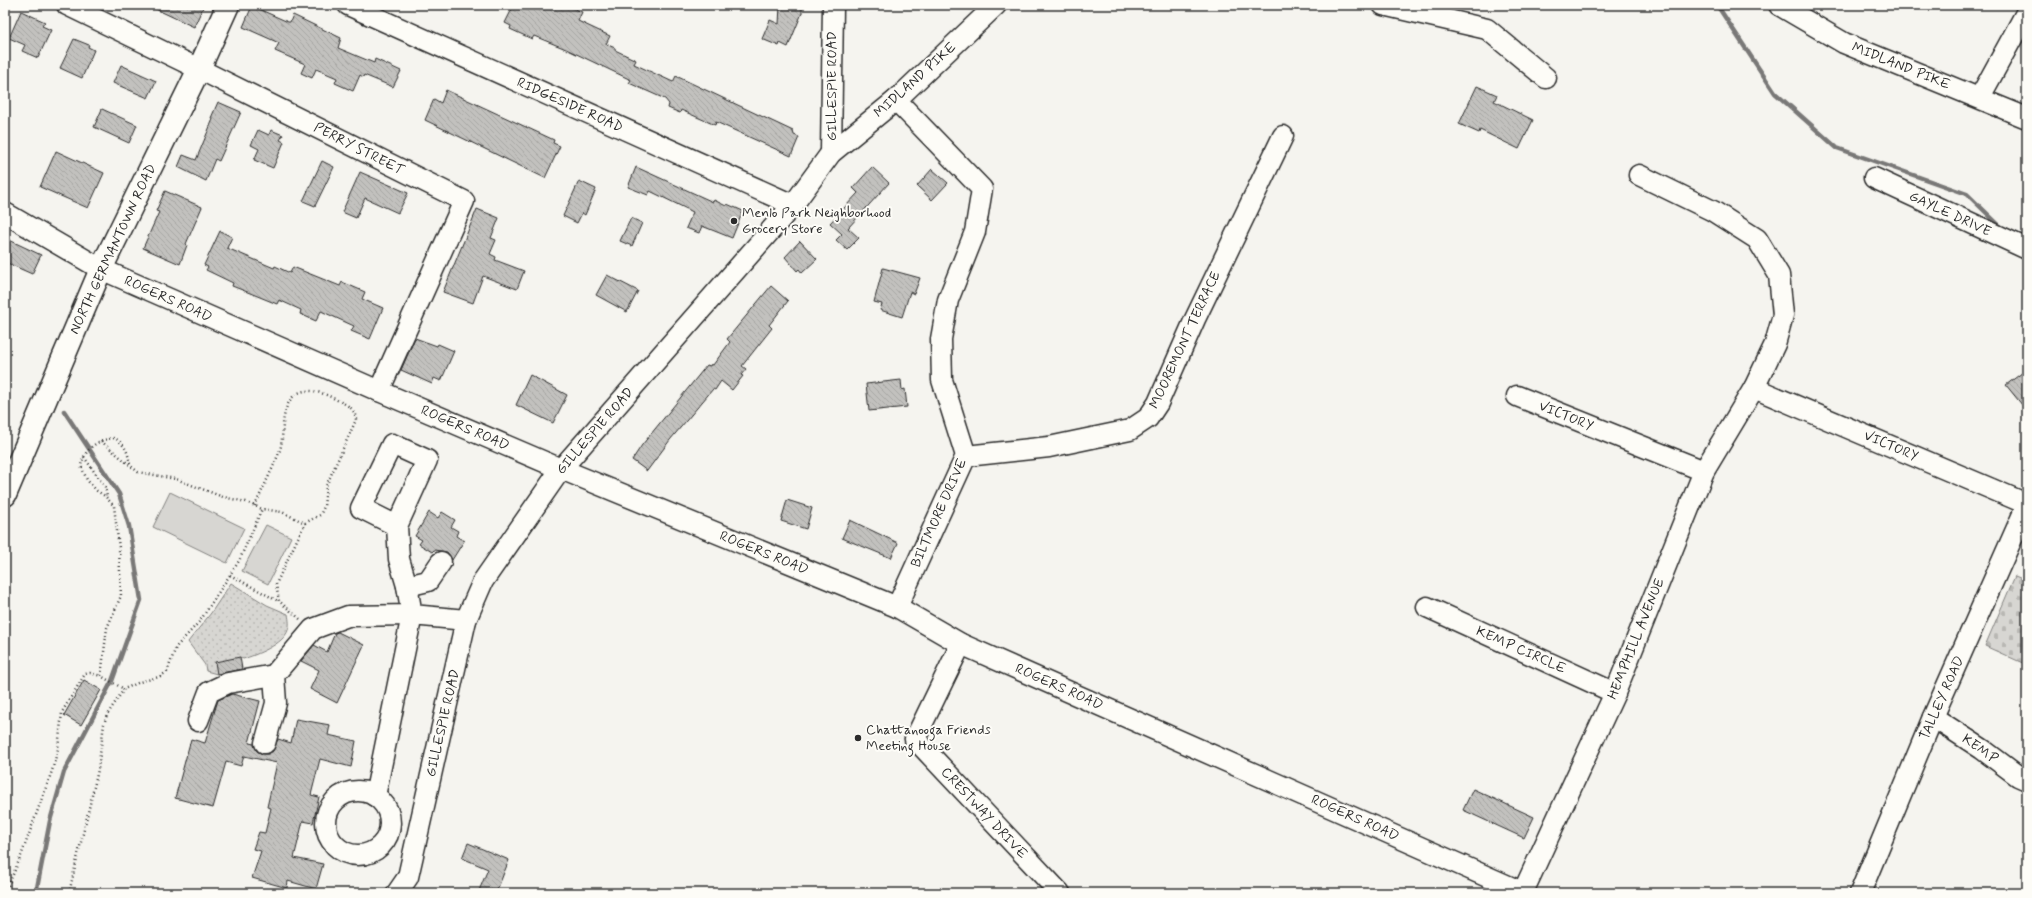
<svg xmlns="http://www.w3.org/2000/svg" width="2032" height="898" viewBox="0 0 2032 898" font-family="Mynerve,sans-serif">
	<defs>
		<pattern id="cemetery-stones" width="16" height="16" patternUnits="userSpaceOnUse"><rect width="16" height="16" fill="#d7d6d2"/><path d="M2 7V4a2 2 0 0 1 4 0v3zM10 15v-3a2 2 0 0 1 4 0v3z" fill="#b9b8b4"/></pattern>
		<pattern id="park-dots" width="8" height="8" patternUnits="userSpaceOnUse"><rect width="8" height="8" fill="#d7d6d2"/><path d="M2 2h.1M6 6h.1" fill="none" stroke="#b9b8b4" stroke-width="1.8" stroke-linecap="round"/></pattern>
		<pattern id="building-back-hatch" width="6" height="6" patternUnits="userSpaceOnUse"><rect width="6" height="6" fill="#c2c1be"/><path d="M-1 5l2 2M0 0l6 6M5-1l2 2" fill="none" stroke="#a7a6a3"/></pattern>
	</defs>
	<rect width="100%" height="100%" fill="#f5f4ef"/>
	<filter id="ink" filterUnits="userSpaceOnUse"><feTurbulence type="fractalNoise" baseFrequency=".025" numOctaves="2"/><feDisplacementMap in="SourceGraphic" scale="8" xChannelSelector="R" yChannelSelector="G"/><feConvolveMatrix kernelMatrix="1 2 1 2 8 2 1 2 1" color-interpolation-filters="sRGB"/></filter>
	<g filter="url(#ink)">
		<path fill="url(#cemetery-stones)" stroke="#81807e" d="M2015 576 2027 581V665L1985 646Z"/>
		<path fill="url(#park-dots)" stroke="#81807e" d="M231 583 267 605 288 614C289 620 290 625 288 630 284 644 256 655 243 659L240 657 217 674 206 671 205 665 188 642 211 613Z"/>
		<g fill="#d7d6d2" stroke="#81807e">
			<path d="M170 492 244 528 227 563 153 527Z"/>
			<path d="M266 525 291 537 268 584 242 571Z"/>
		</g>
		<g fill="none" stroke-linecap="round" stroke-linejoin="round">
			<g stroke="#797877" stroke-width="4.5">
				<path d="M1717 5 1775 93 1837 148 1967 194 2003 229"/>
				<path d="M36 893 50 821 64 772 112 681 141 600 129 526 119 494 64 411"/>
			</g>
		</g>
		<g fill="url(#building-back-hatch)" stroke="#2b2b2b">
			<path d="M147 5H204L194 27Z"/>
			<path d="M514 5H566L582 12 578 21 610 36 606 44 615 48V50L636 60 634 64 673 82 676 76 793 131 794 135 799 137 791 156 716 122 715 125 681 110 680 113 668 108 669 104 665 99 629 83 631 80 566 49 534 36 532 39 510 29 511 26 505 23Z"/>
			<path d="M780 5H802V13L788 47 780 43 779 46 762 39 770 20 779 24Z"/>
			<path d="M252 6 288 22H290L293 15 341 38 338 48 374 63 375 59 401 71 393 87 364 75 363 77 360 75 353 91 335 83 337 78 316 69 312 78 301 73 305 64 275 51 279 43 243 27Z"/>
			<path d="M21 11 45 22 42 26 51 30 38 58 22 51 25 45 9 38Z"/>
			<path d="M74 39 89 45 88 47 94 50 82 78 60 68Z"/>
			<path d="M121 65 156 81 148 98 113 83Z"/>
			<path d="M1477 86 1497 95 1494 101 1533 120 1519 149 1480 130 1479 133 1459 124Z"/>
			<path d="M446 90 554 140 553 143 560 146 545 178 425 120 434 99 441 103Z"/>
			<path d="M218 102 241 112 219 161 215 159 206 181 178 167 183 155 196 160 213 119 211 118Z"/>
			<path d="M102 109 137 125 129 143 94 127Z"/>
			<path d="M258 130 269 135 271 130 283 135 280 140 284 142 273 168 254 160 259 149 251 145Z"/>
			<path d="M56 151 104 173 88 208 40 187Z"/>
			<path d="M322 161 334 167 315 206 303 201Z"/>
			<path d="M636 167 713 202 714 200 726 206 727 204 743 211 732 238 702 226 699 233 686 228 693 212 650 191 648 195 628 187Z"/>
			<path d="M872 167 889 183 848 228 859 238 847 250 836 240 842 234 830 223 858 193 853 188Z"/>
			<path d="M932 169 948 183 932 200 917 186Z"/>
			<path d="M360 172 408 193 398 213 365 198 356 218 342 212Z"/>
			<path d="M579 181 596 189 585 215 582 213 577 223 563 216Z"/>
			<path d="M165 191 202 207 186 244 187 245 180 264 143 248 159 212 156 211Z"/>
			<path d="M477 209 499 218 491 238 496 240 490 254 496 257 495 260 524 271 517 289 483 276 473 303 443 292Z"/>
			<path d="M631 218 642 223 632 246 620 241Z"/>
			<path d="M220 231 232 237 227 248 274 268 275 266 290 273 293 267 340 286 342 282 365 292 362 299 383 308 370 339 351 331 354 326 321 311 316 321 300 314 301 310 279 300 277 304 250 293 232 286 233 283 206 270 208 267 204 265Z"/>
			<path d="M5 238 41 255 32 274 5 262Z"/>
			<path d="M800 241 817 259 802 273 799 269 797 271 785 257Z"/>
			<path d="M883 268 920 278 914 294 910 292 902 317 880 310 882 304 874 302Z"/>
			<path d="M607 275 638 291 627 312 596 295Z"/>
			<path d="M771 286 788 301 769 325 772 328 742 366 746 369 741 375 743 376 732 390 721 381 715 390 713 389 670 440 647 471 632 460 642 445 707 365 710 366 711 364 713 365 730 342 727 339Z"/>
			<path d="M415 338 437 346 438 344 454 351 441 381 434 378 432 384 401 370Z"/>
			<path d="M2027 369V411L2006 385Z"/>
			<path d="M530 375 567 395 553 423 516 405Z"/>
			<path d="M901 380 902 390 905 389 907 407 869 411 866 384Z"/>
			<path d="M787 500 812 508 806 529 781 521Z"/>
			<path d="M429 512 438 518 442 512 455 520 451 527 458 531 456 536 464 541 452 560 447 552 434 550 432 552 419 544 422 540 415 536Z"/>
			<path d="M850 520 898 543 891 558 842 538Z"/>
			<path d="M338 632 364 645 337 703 310 689 319 670 301 661 314 645 327 652 335 633Z"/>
			<path d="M240 657 242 669 217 674 215 662Z"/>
			<path d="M84 680 101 690 81 725 64 715Z"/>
			<path d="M232 694 260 701 249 743 254 744 257 751 262 754H268L273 751 278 739 291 743 296 719 330 725 328 735 356 741 351 767 320 759 311 795 319 797 313 823 303 821 294 858 323 864 316 889 288 881 287 888 252 878 261 851 253 849 259 832 265 833 271 808 267 807 277 763 244 756 241 766 226 762 213 808 175 798 191 739 205 743 218 700Z"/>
			<path d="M1473 789 1534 817 1524 838 1463 810Z"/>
			<path d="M468 843 509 860 496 893H478L488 869 462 858Z"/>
		</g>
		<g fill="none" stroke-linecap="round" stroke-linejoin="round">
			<g stroke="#2b2b2b" stroke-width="23">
				<g id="minor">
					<path d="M67 5 199 69 464 201 379 391"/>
					<path d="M348 5 793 205"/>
					<path d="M1383 5 1487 29 1546 78"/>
					<path d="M1779 5 1844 43 2027 118"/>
					<path d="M1980 97 2027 11"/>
					<path d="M896 100 982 189 975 232 948 300 941 339 942 380 966 456 897 607"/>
					<path d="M831 153 833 5"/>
					<path d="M1874 178 2027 249"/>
					<path d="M5 213 101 269 379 391 561 469 897 607 961 644 1524 893"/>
					<path d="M1754 388 2027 504"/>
					<path d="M1517 396 1704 471"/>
					<path d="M966 456 1049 447 1130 430 1148 418 1158 403 1195 319 1283 136"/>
					<path d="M407 586 428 581 441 562"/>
					<path d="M1427 607 1615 693"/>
					<path d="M961 644 915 739 1060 893"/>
					<path d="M1933 717 1982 749 2018 776 2027 780"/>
					<path d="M198 721 209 692 228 683 274 675 313 629 348 616 412 615 407 586 399 559 397 526 427 460 392 444 361 508 397 526"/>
					<path d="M265 743 276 703 274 675"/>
					<circle cx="358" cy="823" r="32"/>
					<path d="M375 796 412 615 466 620"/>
					<path d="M1523 892 1615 693 1704 471 1754 388 1775 344 1783 315 1779 275 1757 239 1713 211 1639 175"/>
					<path d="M397 893 408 877 466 620 483 581 561 469 793 205 831 153 896 100 996 5"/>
					<path d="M1860 893 1933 717 2027 505"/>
				</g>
			</g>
			<g stroke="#2b2b2b" stroke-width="25">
				<path id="major" d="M5 495 101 269 199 69 228 5"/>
			</g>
			<g stroke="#2b2b2b" stroke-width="2.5" stroke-dasharray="1 3" stroke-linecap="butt">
				<path d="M101 441 138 472 176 479 223 497 246 502 262 509 239 561 200 621 176 647 167 672 159 677 140 682 124 689"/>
				<path d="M84 457 105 487 107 497"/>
				<path d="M255 506C263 487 273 469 280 450 283 440 282 427 284 417 290 384 313 387 337 400 347 405 355 408 356 420L326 486 324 507 320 515 305 523 282 512 262 509"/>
				<path d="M230 575 278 601"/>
				<path d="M300 619 279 601 276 584 305 523"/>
				<path d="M5 893 21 856 52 771 58 749 62 712 85 674 90 673 101 676"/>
				<path d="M69 893 98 770 104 724 107 715 124 689 101 676 107 628 121 596 119 548 114 506 105 496 97 491 87 480 81 466C84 449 98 439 115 438 126 446 128 452 130 465"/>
			</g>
			<use href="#minor" stroke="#fdfcf7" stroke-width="20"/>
			<use href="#major" stroke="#fdfcf7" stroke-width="22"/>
		</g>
	</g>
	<g fill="#2b2b2b" stroke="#fdfcf7" stroke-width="1.5">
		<circle cx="734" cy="221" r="4"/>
		<circle cx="858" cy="738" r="4"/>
	</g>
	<g text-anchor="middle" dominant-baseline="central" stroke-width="4" stroke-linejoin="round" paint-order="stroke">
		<g font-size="14" fill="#2b2b2b" stroke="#fdfcf7">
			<text transform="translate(1901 66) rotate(22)">MIDLAND PIKE</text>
			<text transform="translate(915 80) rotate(-42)">MIDLAND PIKE</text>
			<text transform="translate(832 86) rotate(-90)">GILLESPIE ROAD</text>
			<text transform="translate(570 105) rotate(24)">RIDGESIDE ROAD</text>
			<text transform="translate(359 149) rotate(27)">PERRY STREET</text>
			<text transform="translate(1950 214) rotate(25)">GAYLE DRIVE</text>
			<text transform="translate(113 249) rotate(-65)">NORTH GERMANTOWN ROAD</text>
			<text transform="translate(168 299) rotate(24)">ROGERS ROAD</text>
			<text transform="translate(1185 340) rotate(-65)">MOOREMONT TERRACE</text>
			<text transform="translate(1566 416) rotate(22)">VICTORY</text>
			<text transform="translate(465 428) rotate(23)">ROGERS ROAD</text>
			<text transform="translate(595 431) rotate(-49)">GILLESPIE ROAD</text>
			<text transform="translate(1891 446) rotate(23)">VICTORY</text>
			<text transform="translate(939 513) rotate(-66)">BILTMORE DRIVE</text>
			<text transform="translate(764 553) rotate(22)">ROGERS ROAD</text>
			<text transform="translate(1636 639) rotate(-68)">HEMPHILL AVENUE</text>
			<text transform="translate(1521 650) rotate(24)">KEMP CIRCLE</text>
			<text transform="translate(1059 687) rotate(24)">ROGERS ROAD</text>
			<text transform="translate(1942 698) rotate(-66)">TALLEY ROAD</text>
			<text transform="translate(443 723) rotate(-77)">GILLESPIE ROAD</text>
			<text transform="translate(1980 749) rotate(35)">KEMP</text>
			<text transform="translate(984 813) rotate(47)">CRESTWAY DRIVE</text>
			<text transform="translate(1355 818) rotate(24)">ROGERS ROAD</text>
		</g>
		<g font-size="14" fill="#2b2b2b" stroke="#fdfcf7" text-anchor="start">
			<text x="742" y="213">Menlo Park Neighborhood<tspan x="742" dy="16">Grocery Store</tspan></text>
			<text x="866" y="730">Chattanooga Friends<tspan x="866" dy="16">Meeting House</tspan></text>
		</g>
	</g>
	<rect width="2032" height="898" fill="none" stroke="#fdfcf7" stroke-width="20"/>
	<rect x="10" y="10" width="2012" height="878" fill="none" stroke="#2b2b2b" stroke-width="1.5" filter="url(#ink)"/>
</svg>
